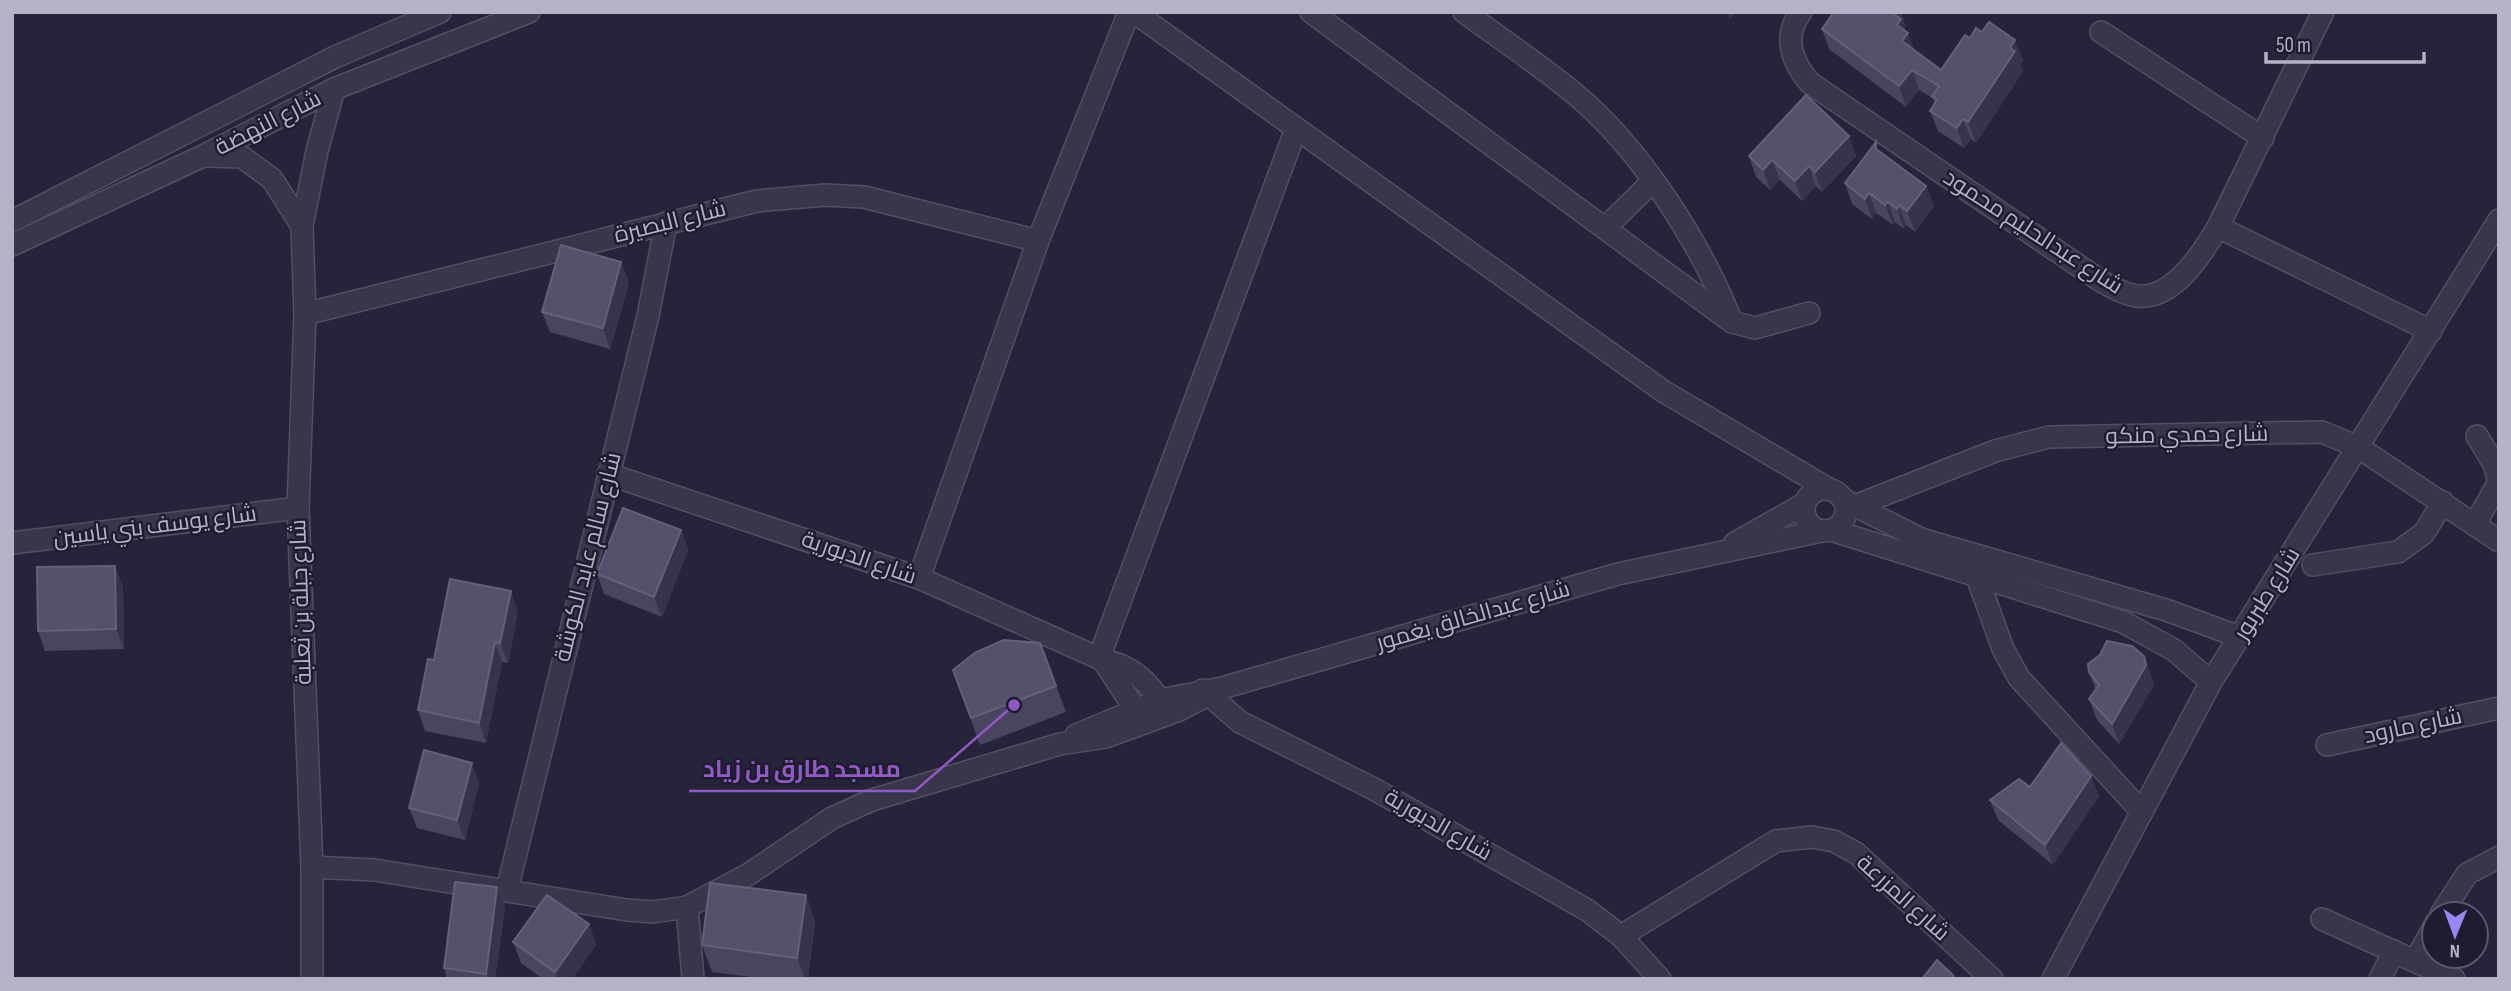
<svg xmlns="http://www.w3.org/2000/svg" width="2511" height="991" viewBox="0 0 2511 991" font-family="'Sofia Sans Condensed',Cairo,sans-serif">
	<rect width="100%" height="100%" fill="#26233b"/>
	<g fill="none" stroke-linecap="round" stroke-linejoin="round">
		<g stroke="#524f63" stroke-width="24">
			<g id="minor">
				<path d="M1134 12 1663 391 1827 488"/>
				<path d="M1311 12 1732 322 1755 328 1809 313"/>
				<path d="M1464 12C1501 39 1540 65 1575 94 1640 148 1700 242 1731 320"/>
				<path d="M1801 12C1782 36 1792 62 1810 83L2101 281C2112 287 2123 294 2137 296 2173 300 2202 254 2218 227L2323 12"/>
				<path d="M2101 32 2263 138"/>
				<path d="M207 156 242 157 272 179 302 226"/>
				<path d="M12 221 335 57 440 12"/>
				<path d="M2218 227 2431 331"/>
				<path d="M1605 228 1652 182"/>
				<path d="M12 245 203 156 334 89 529 12"/>
				<path d="M305 314 757 201 825 195 864 197 1038 241"/>
				<path d="M608 474 919 578 1103 660C1133 665 1150 684 1166 709"/>
				<circle cx="1825" cy="510" r="21"/>
				<path d="M1846 501 1921 539 2166 610 2240 637"/>
				<path d="M1855 506 1995 451 2049 437 2322 432 2358 447 2499 541"/>
				<path d="M2475 524 2499 482 2494 464 2477 436"/>
				<path d="M1831 530 2123 622 2174 650 2211 682"/>
				<path d="M12 543 298 508"/>
				<path d="M1735 543 1804 504"/>
				<path d="M2313 565 2398 552 2424 533 2443 502"/>
				<path d="M1976 574 2003 649 2019 678 2142 812"/>
				<path d="M919 578 1038 241 1129 12"/>
				<path d="M1099 658 1296 129"/>
				<path d="M1103 660 1142 720"/>
				<path d="M1203 690 1240 722 1372 788 1587 910 1621 936 1660 979"/>
				<path d="M1076 735 1160 700 1222 688 1618 574 1822 531"/>
				<path d="M2327 745 2499 708"/>
				<path d="M312 867 374 870 627 910 653 912 687 907 749 874 832 818 872 800 1060 744 1106 737 1177 711 1222 688"/>
				<path d="M507 890 648 316 666 223"/>
				<path d="M687 907 693 979"/>
				<path d="M2441 914 2467 874 2499 857"/>
				<path d="M2322 919 2454 979"/>
				<path d="M1621 936 1776 841 1812 837 1834 841 1856 853 1992 979"/>
				<path d="M2415 961 2434 927"/>
				<path d="M312 979V867L298 508 305 314 302 226 317 151 334 89"/>
				<path d="M2053 979 2211 682 2499 220"/>
				<path d="M2380 979 2394 951"/>
			</g>
		</g>
		<use href="#minor" stroke="#39364b" stroke-width="21"/>
	</g>
	<g fill="#494561">
		<path d="M1906 26 1904 28 1915 50 1941 70 1970 38 2023 60 2020 64 2023 71 1976 143 1971 139 1964 148 1938 131 1930 111 1935 104 1933 98 1919 90 1906 107 1829 49 1822 29Z"/>
		<path d="M1849 136 1856 156 1822 192 1816 186 1802 201 1780 180 1770 190 1756 177 1749 156Z"/>
		<path d="M1880 151 1926 186 1934 206 1915 232 1906 225 1904 229 1895 222 1893 225 1876 213 1872 219 1852 204 1845 183Z"/>
		<path d="M621 262 629 283 610 349 550 332 542 312Z"/>
		<path d="M681 530 688 550 662 617 604 594 597 574Z"/>
		<path d="M123 586 124 649 45 651 38 631Z"/>
		<path d="M518 612 508 663 502 662 486 743 425 731 418 710 434 660Z"/>
		<path d="M1040 643 1066 712 980 745 953 670Z"/>
		<path d="M2144 656 2154 685 2119 744 2097 720 2089 699 2096 691 2089 672Z"/>
		<path d="M2091 776 2099 796 2053 865 1998 820 1990 800Z"/>
		<path d="M479 783 465 840 417 828 409 808Z"/>
		<path d="M497 887 505 908 495 979H447L444 968Z"/>
		<path d="M806 895 815 922 808 979H765L712 972 702 945Z"/>
		<path d="M589 924 596 945 572 979H543L521 963 513 942Z"/>
	</g>
	<g fill="#36334d">
		<path d="M1727 12H1736L1730 19Z"/>
		<path d="M1893 12H1901L1906 26 1904 28 1907 35 1908 33 1916 53 1902 41Z"/>
		<path d="M2015 40 2023 60 2020 64 2023 71 1976 143 1968 122Z"/>
		<path d="M1912 70 1919 90 1906 107 1899 86Z"/>
		<path d="M1963 119 1971 139 1964 148 1957 128Z"/>
		<path d="M1849 136 1856 156 1822 192 1815 172Z"/>
		<path d="M1772 160 1780 180 1770 190 1763 170Z"/>
		<path d="M1809 166 1816 186 1802 201 1795 181Z"/>
		<path d="M1926 186 1934 206 1915 232 1907 211Z"/>
		<path d="M1869 193 1876 213 1872 219 1865 199Z"/>
		<path d="M1888 202 1895 222 1893 225 1885 205Z"/>
		<path d="M1899 205 1906 225 1904 229 1897 209Z"/>
		<path d="M621 262 629 283 610 349 603 328Z"/>
		<path d="M681 530 688 550 662 617 654 597Z"/>
		<path d="M115 566 123 586 124 649 116 629Z"/>
		<path d="M511 591 518 612 508 663 500 643Z"/>
		<path d="M495 642 502 662 486 743 479 723Z"/>
		<path d="M2144 656 2154 685 2119 744 2112 724Z"/>
		<path d="M472 763 479 783 465 840 457 820Z"/>
		<path d="M2091 776 2099 796 2053 865 2045 845Z"/>
		<path d="M497 887 505 908 495 979H488L486 974Z"/>
		<path d="M806 895 815 922 808 979H805L797 958Z"/>
		<path d="M589 924 596 945 572 979H557L555 972Z"/>
	</g>
	<g fill="#55516c" stroke="#64607a" stroke-width="2">
		<path d="M1834 12H1893L1892 13 1901 19 1897 25 1908 33 1902 41 1941 70 1965 35 1970 38 1976 28 1982 32 1989 22 2015 40 2010 48 2015 51 1968 122 1963 119 1957 128 1930 111 1937 100 1932 97 1939 86 1912 70 1899 86 1822 29Z"/>
		<path d="M1806 95 1849 136 1815 172 1809 166 1795 181 1772 160 1763 170 1749 156Z"/>
		<path d="M1876 142V149L1926 186 1907 211 1899 205 1897 209 1888 202 1885 205 1869 193 1865 199 1845 183Z"/>
		<path d="M561 245 621 262 603 328 542 312Z"/>
		<path d="M623 508 681 530 654 597 597 574Z"/>
		<path d="M115 566 116 629 38 631 37 567Z"/>
		<path d="M450 579 511 591 500 643 495 642 479 723 418 710 428 659 434 660Z"/>
		<path d="M1004 640 1040 643 1056 686 971 718 953 670 976 652Z"/>
		<path d="M2107 641 2132 646 2144 656 2146 665 2112 724 2089 699 2099 685 2089 672 2088 664 2100 655Z"/>
		<path d="M2061 743 2091 776 2045 845 1990 800 2019 779 2030 787Z"/>
		<path d="M424 750 472 763 457 820 409 808Z"/>
		<path d="M455 882 497 887 486 974 444 968Z"/>
		<path d="M710 883 806 895 797 958 702 945Z"/>
		<path d="M547 895 589 924 555 972 513 942Z"/>
		<path d="M1937 960 1953 975 1955 979H1922Z"/>
	</g>
	<g text-anchor="middle" dominant-baseline="central" stroke-width="5" stroke-linejoin="round" paint-order="stroke">
		<g font-size="23" fill="#b5b2c7" stroke="#1f1c30">
			<text transform="translate(268 123) rotate(-27)">شارع النهضة</text>
			<text transform="translate(670 222) rotate(-14)">شارع البصيرة</text>
			<text transform="translate(2033 232) rotate(33)">شارع عبدالحليم محمود</text>
			<text transform="translate(2187 435) rotate(-1)">شارع حمدي منكو</text>
			<text transform="translate(155 526) rotate(-7)">شارع يوسف بني ياسين</text>
			<text transform="translate(588 557) rotate(-76)">شارع سالم عايد الكوشة</text>
			<text transform="translate(859 558) rotate(19)">شارع الدبورية</text>
			<text transform="translate(2267 594) rotate(-58)">شارع طبربور</text>
			<text transform="translate(301 602) rotate(-92)">شارع جبلة بن ثعلبة</text>
			<text transform="translate(1473 616) rotate(-16)">شارع عبدالخالق يغمور</text>
			<text transform="translate(2413 726) rotate(-12)">شارع مارود</text>
			<text transform="translate(1438 825) rotate(30)">شارع الدبورية</text>
			<text transform="translate(1903 898) rotate(42)">شارع المزرعة</text>
		</g>
	</g>
	<path fill="none" stroke="#8f5bc2" stroke-width="2.5" d="M1014 705L915 791H689"/>
	<circle fill="#8f5bc2" stroke="#1f1c30" stroke-width="2.5" cx="1014" cy="705" r="7"/>
	<g font-size="24" text-anchor="middle" font-weight="bold" fill="#8f5bc2" stroke="#1f1c30" stroke-width="5" stroke-linejoin="round" paint-order="stroke">
		<text x="802" y="777">مسجد طارق بن زياد</text>
	</g>
	<rect width="2511" height="991" fill="none" stroke="#b5b2c7" stroke-width="28"/>
	<g transform="translate(2455 935) rotate(181)"><circle r="33" fill="#1f1c30" stroke="#5b586c" stroke-width="2"/>
	<path d="M0-5L12 26L0 18L-12 26Z" fill="#9a87f6"/>
	<text y="-10" font-size="19" font-weight="bold" text-anchor="middle" fill="#b5b2c7">N</text>
	</g>
	<path d="M2266 52v10h158v-10" fill="none" stroke="#b5b2c7" stroke-width="3.5"/>
	<text x="2276" y="52" font-size="21" fill="#b5b2c7" stroke="#1f1c30" stroke-width="5" paint-order="stroke">50 m</text>
</svg>
